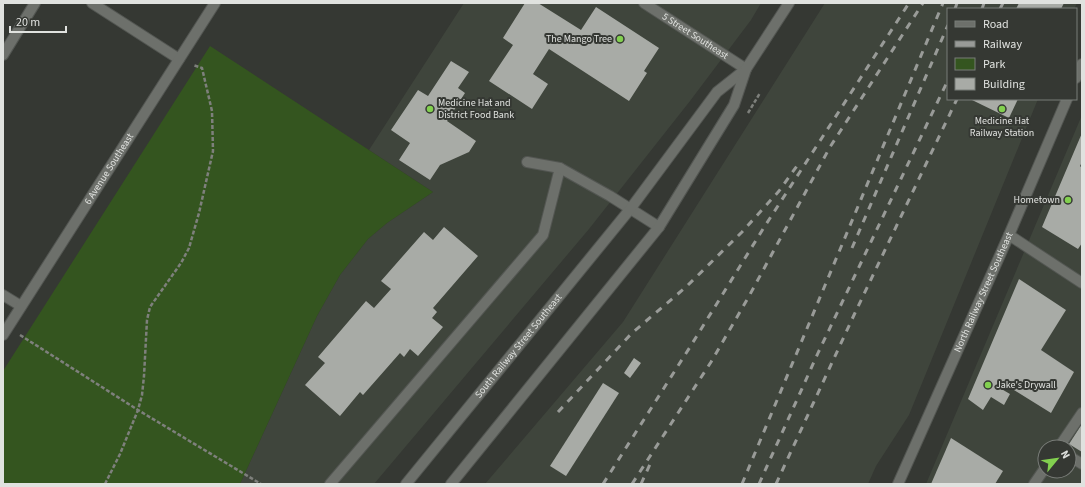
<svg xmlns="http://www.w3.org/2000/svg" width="1085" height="487" viewBox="0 0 1085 487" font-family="'Source Sans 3',sans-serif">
	<rect width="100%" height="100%" fill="#353833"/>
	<g fill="#3f453c" fill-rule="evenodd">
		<path d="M464 3H761L751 20 690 101 589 229 374 484H240L317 316 340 275 368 239 387 223 433 192 369 150Z"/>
		<path d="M825 3H1077L1074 9H948V99H1038L909 415 876 466 868 484H485L623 322Z"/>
		<path d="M1082 115V484H926ZM1045 447H1069V471H1045Z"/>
	</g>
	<path fill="#34551f" d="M210 46 433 192 387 223 368 239 340 275 317 316 240 484H3V371Z"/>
	<g fill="#a8aba6">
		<path d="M525 3H538L581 30 596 7 659 48 644 71 647 73 629 101 549 49 533 74 548 84 532 109 489 81 513 45 503 38Z"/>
		<path d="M1019 3H1064L1061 9H1016Z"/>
		<path d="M451 61 469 72 458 88 465 93 447 121 476 141 469 152 440 165 430 180 399 160 410 143 391 130 418 90 428 96Z"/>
		<path d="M973 99H1018L1009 118 972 100Z"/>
		<path d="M1082 133V162L1080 166 1082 168V243L1078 249 1042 227Z"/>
		<path d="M444 227 478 256 433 308 437 312 432 318 443 327 418 356 410 349 404 357 400 353 363 395 360 392 340 416 305 385 325 363 318 357 366 301 374 308 391 289 381 281 424 232 433 240Z"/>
		<path d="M1019 279 1066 310 1041 350 1074 372 1051 413 1001 382 998 387 1010 394 1004 405 991 397 983 410 968 399Z"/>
		<path d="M634 358 641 363 630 378 624 373Z"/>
		<path d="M603 383 619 393 566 476 550 466Z"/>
		<path d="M1082 424V452L1069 444Z"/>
		<path d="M951 438 1003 471 995 484H931Z"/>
	</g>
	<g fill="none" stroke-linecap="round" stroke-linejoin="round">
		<g stroke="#535652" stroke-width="12">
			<g id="service">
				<path d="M3 55 35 3"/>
				<path d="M1059 447 1082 413"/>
				<path d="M1069 456 1082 464"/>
				<path d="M330 484 543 235 560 168"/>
				<path d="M1034 484 1045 468"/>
			</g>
		</g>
		<g stroke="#535652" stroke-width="12">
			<g id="minor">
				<path d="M92 3 179 59"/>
				<path id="s1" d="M644 3 746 69"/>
				<path d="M527 162 560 168 610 196 659 227"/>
				<path d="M1009 235 1082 283"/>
				<path d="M3 295 21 306"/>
				<path id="s2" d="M3 335 215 3"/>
			</g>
		</g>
		<g stroke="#535652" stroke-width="12">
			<g id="tertiary">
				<path d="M1076 78 1082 64"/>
				<path id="s3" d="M898 484 1009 235 1067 99"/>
			</g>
		</g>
		<g stroke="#535652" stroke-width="12">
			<g id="secondary">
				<path id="s4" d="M406 484 631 208 717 92 746 69"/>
				<path d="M451 484 659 227 734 105 746 69 789 3"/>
			</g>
		</g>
		<g stroke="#7e807c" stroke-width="2.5" stroke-dasharray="4 2" stroke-linecap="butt">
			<path d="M748 113 760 93"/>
			<path d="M20 335 138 410 261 484"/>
			<path d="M105 484 120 454 138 410 142 395 144 376 147 320 150 307 181 263 189 248 199 213 213 151 212 111 202 68 193 65"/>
		</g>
		<use href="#service" stroke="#6d706b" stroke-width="10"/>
		<use href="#minor" stroke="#6d706b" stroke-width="10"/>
		<use href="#tertiary" stroke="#6d706b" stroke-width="10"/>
		<use href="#secondary" stroke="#6d706b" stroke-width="10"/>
		<g stroke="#999b98" stroke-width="3" stroke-dasharray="7 7" stroke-linecap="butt">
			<path d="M955 9 957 3"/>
			<path d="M982 9 984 3"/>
			<path d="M1000 9 1003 3"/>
			<path d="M852 248 948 25"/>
			<path d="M558 412 632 333 686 287 742 232 779 191 799 163"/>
			<path d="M603 484 690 347 763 229 909 3"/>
			<path d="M632 484 711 362 748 298 830 147 923 3"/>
			<path d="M641 484 651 462"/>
			<path d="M742 484 943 3"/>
			<path d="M759 484 818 353 948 80"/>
			<path d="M776 484 854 315 957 99"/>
		</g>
	</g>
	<g fill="#82d04f" stroke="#353833" stroke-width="1.5">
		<circle cx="620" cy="39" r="4"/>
		<circle cx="430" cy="109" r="4"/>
		<circle cx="1002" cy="109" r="4"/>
		<circle cx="1068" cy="200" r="4"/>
		<circle cx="988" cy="385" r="4"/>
	</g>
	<g text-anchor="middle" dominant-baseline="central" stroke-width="4" stroke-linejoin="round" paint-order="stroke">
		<g font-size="10" fill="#e0e2df" stroke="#353833">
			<text stroke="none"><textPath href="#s1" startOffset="61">5 Street Southeast</textPath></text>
			<text stroke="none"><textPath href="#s2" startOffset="197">6 Avenue Southeast</textPath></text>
			<text stroke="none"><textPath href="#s3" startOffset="210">North Railway Street Southeast</textPath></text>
			<text stroke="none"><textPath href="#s4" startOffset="178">South Railway Street Southeast</textPath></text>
		</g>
		<g font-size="10" fill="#e0e2df" stroke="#353833" text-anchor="end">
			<text x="612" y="39">The Mango Tree</text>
			<text x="438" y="103" text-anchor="start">Medicine Hat and<tspan x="438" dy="12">District Food Bank</tspan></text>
			<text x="1002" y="121" text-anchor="middle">Medicine Hat<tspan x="1002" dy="12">Railway Station</tspan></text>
			<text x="1060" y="200">Hometown</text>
			<text x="996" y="385" text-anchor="start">Jake's Drywall</text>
		</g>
	</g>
	<rect width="1085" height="487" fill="none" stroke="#e0e2df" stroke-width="8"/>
	<rect x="947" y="8" width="130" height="92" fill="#353833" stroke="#797c78"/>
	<rect x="955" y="21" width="20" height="6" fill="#6d706b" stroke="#797c78"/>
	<text x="983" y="28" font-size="12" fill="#e0e2df">Road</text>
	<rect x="955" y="41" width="20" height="6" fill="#999b98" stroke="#797c78"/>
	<text x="983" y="48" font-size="12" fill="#e0e2df">Railway</text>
	<rect x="955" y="58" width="20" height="12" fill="#34551f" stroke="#797c78"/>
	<text x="983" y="68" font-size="12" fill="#e0e2df">Park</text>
	<rect x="955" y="78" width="20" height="12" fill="#a8aba6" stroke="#797c78"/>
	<text x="983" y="88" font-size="12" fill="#e0e2df">Building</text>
	<g transform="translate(1057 459) rotate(61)"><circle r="19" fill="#353833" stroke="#797c78"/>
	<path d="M0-3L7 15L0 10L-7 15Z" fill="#82d04f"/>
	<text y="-6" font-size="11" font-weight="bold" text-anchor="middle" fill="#e0e2df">N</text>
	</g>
	<path d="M10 26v6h56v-6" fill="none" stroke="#e0e2df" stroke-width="2"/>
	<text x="16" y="26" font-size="12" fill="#e0e2df" stroke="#353833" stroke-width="3" paint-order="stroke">20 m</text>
</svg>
